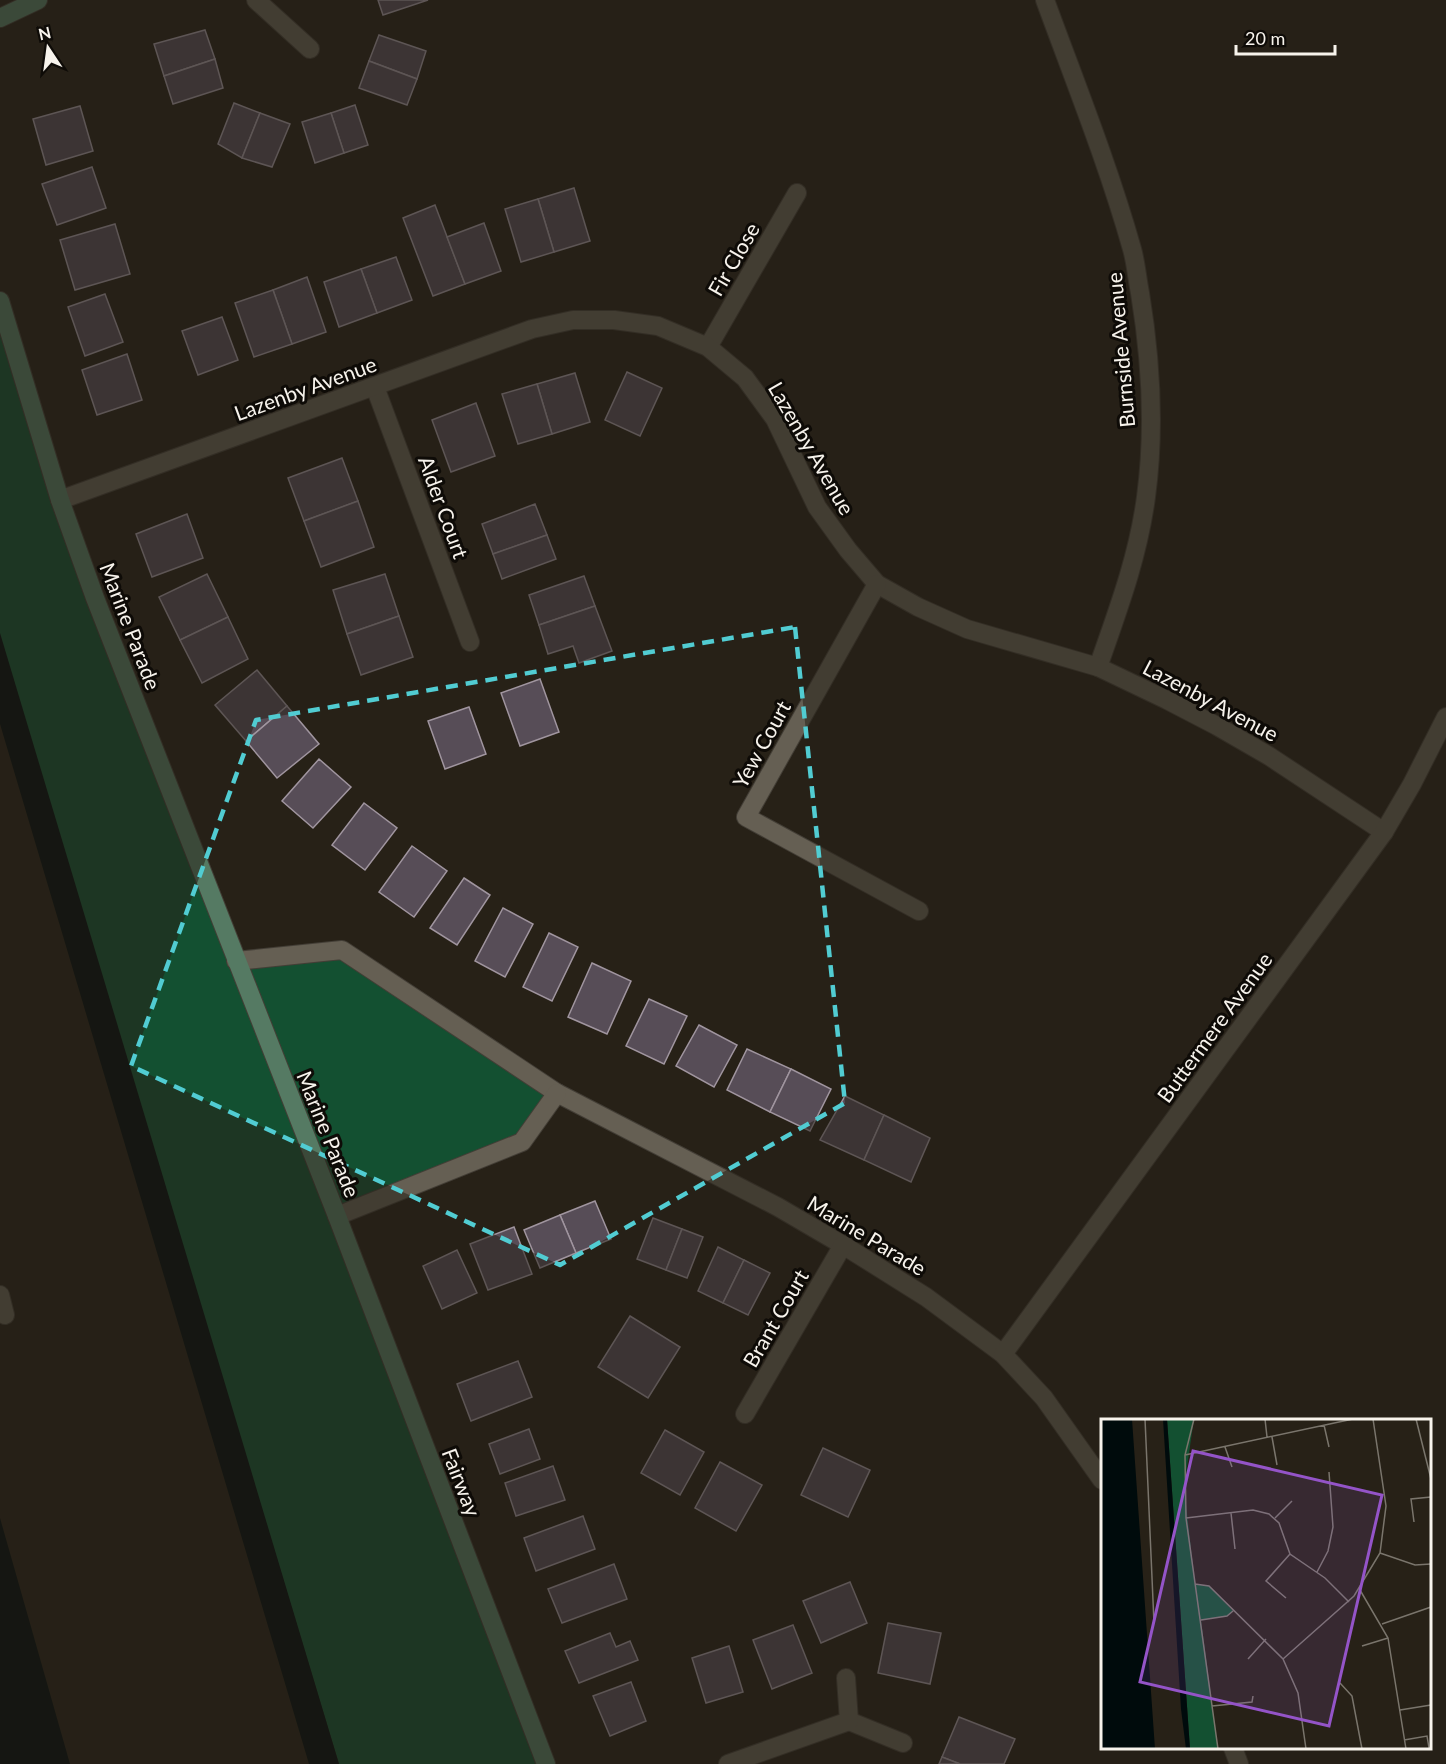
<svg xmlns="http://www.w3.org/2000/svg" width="1446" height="1764" viewBox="0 0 1446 1764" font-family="Lato,sans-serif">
	<rect width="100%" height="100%" fill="#272117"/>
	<path fill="#135031" d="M0 301 60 500 236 961 342 950 557 1093 522 1142 337 1216 546 1764H339L0 644Z"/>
	<g fill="#000b0c">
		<path d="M0 633 339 1764H309L0 724Z"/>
		<path d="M0 1518 70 1764H0Z"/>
	</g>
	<g fill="#574d57" stroke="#a0959f" stroke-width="1.5">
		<path d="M378 0H428L383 15Z"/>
		<path d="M205 30 215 59 164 76 154 44Z"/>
		<path d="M379 35 426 51 417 79 369 61Z"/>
		<path d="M215 59 223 88 173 104 164 76Z"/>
		<path d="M369 61 417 79 407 105 359 88Z"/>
		<path d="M234 103 260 113 242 158 218 144Z"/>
		<path d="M355 105 368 145 344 153 331 113Z"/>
		<path d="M80 106 93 151 46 165 33 119Z"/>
		<path d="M260 113 290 124 272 167 242 158Z"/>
		<path d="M331 113 344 153 315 163 302 122Z"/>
		<path d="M92 167 106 208 57 225 42 184Z"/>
		<path d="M574 188 590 241 554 252 538 199Z"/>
		<path d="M538 199 554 252 521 262 505 209Z"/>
		<path d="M435 205 465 284 433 296 403 218Z"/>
		<path d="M484 223 501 271 465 284 447 237Z"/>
		<path d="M115 224 130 274 75 290 60 240Z"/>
		<path d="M396 257 412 300 377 313 361 269Z"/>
		<path d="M361 269 377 313 339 327 324 282Z"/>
		<path d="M307 277 326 332 292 344 273 290Z"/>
		<path d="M273 290 292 344 254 357 235 303Z"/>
		<path d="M105 294 123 342 85 356 68 307Z"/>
		<path d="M222 317 238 360 198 375 182 331Z"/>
		<path d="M127 354 142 400 97 415 82 370Z"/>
		<path d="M627 372 662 388 640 436 605 420Z"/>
		<path d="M575 373 590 422 552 434 537 384Z"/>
		<path d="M537 384 552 434 518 444 502 394Z"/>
		<path d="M476 403 495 456 451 472 432 420Z"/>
		<path d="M342 458 358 501 304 521 288 478Z"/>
		<path d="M358 501 374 547 321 567 304 521Z"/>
		<path d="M535 504 547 535 493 554 482 524Z"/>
		<path d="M187 514 203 558 152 577 136 534Z"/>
		<path d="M547 535 556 559 502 579 493 554Z"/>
		<path d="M207 574 228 617 180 640 159 597Z"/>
		<path d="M385 574 399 616 347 634 333 590Z"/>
		<path d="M584 576 595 606 539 625 529 595Z"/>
		<path d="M595 606 612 651 579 663 573 646 548 654 539 625Z"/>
		<path d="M399 616 413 657 361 675 347 634Z"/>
		<path d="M228 617 248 659 202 683 180 640Z"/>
		<path d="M257 670 287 706 246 741 215 705Z"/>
		<path d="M540 679 559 732 520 746 501 693Z"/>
		<path d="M287 706 319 744 277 778 246 741Z"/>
		<path d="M469 707 486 754 445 769 428 721Z"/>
		<path d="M319 759 351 787 313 828 282 801Z"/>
		<path d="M364 803 397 828 365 870 332 845Z"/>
		<path d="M412 846 447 871 414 917 379 892Z"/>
		<path d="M464 878 490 895 457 945 430 928Z"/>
		<path d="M503 908 533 924 505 977 475 961Z"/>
		<path d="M549 933 578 947 552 1001 523 987Z"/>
		<path d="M592 963 631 981 607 1034 568 1017Z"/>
		<path d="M649 999 687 1016 664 1064 626 1046Z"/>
		<path d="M699 1025 737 1045 714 1087 676 1066Z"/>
		<path d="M747 1049 791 1069 770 1112 727 1090Z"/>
		<path d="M791 1069 831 1089 810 1131 770 1112Z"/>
		<path d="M845 1096 884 1115 864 1160 820 1140Z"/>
		<path d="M884 1115 930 1138 911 1182 864 1160Z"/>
		<path d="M595 1201 611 1239 576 1253 560 1215Z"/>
		<path d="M560 1215 576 1253 540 1268 524 1230Z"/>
		<path d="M653 1218 682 1229 666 1270 637 1259Z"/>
		<path d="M514 1227 532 1274 488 1290 470 1244Z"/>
		<path d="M682 1229 703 1237 687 1278 666 1270Z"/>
		<path d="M718 1247 744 1260 723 1303 698 1291Z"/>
		<path d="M457 1250 477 1293 442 1309 423 1266Z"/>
		<path d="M744 1260 770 1273 748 1315 723 1303Z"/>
		<path d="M630 1316 680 1347 648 1398 598 1367Z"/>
		<path d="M518 1361 532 1397 471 1421 457 1384Z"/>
		<path d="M529 1429 540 1459 500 1474 489 1444Z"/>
		<path d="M665 1430 704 1452 680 1495 641 1473Z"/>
		<path d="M823 1448 870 1470 848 1517 801 1495Z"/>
		<path d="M720 1462 762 1485 736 1531 695 1508Z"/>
		<path d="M553 1466 565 1500 516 1516 505 1483Z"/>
		<path d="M583 1516 595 1549 536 1571 524 1538Z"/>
		<path d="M614 1564 627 1599 562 1623 548 1589Z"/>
		<path d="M850 1582 867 1623 821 1643 803 1601Z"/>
		<path d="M888 1623 941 1633 930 1684 878 1673Z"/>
		<path d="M793 1625 812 1673 772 1689 753 1640Z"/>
		<path d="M610 1633 616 1647 630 1641 638 1660 579 1683 565 1651Z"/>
		<path d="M729 1646 743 1692 706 1703 692 1658Z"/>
		<path d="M631 1682 646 1721 610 1736 593 1696Z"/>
		<path d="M959 1717 1015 1739 1004 1764H960L942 1757Z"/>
		<path d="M942 1757 960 1764H939Z"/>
	</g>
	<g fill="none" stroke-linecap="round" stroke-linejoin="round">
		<g stroke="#433e36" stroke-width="20">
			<path id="lane" d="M0 1295 5 1315"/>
		</g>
		<g stroke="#433e36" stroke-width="20">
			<g id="street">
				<path d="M256 0 310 49"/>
				<path d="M1045 0C1075 82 1108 164 1132 249 1136 263 1137 278 1140 293 1151 360 1155 430 1146 497 1138 557 1118 610 1098 667"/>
				<path d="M708 347 797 193"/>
				<path d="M375 387 470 642"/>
				<path d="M60 500 532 329 573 320H614L658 326 708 347 745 378 775 419 817 507 848 550 877 584 918 607 967 629 1098 667 1167 700 1217 726 1269 756 1384 832"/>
				<path d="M877 584 746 817 919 911"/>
				<path d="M236 961 342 950 557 1093 778 1207 843 1245 926 1297 1003 1354 1044 1398 1102 1480"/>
				<path d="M337 1216 522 1142 557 1093"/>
				<path d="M1003 1354 1384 832 1412 784 1446 717"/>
				<path d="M745 1414 843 1245"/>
				<path d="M849 1721 903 1743"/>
				<path d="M1233 1748 1239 1764"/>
				<path d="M728 1764 849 1721 846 1678"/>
			</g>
		</g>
		<g stroke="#433e36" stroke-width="20">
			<g id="secondary">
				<path d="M0 18 38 0"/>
				<path d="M0 301 60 500 95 598 337 1216 546 1764"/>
			</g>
		</g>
		<use href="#lane" stroke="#655f53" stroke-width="18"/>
		<use href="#street" stroke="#655f53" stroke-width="18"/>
		<use href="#secondary" stroke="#557a63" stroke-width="18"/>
	</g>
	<path d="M0 0H1446V1764H0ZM795 627 845 1103 560 1265 131 1066 256 720Z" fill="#272117" fill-opacity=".55" fill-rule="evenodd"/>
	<path fill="none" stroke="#51ccd2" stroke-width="4.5" stroke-dasharray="12 8" stroke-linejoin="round" d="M795 627 845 1103 560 1265 131 1066 256 720Z"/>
	<g text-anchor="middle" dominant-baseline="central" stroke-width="6" stroke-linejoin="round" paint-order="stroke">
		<g font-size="21" fill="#f7f3ec" stroke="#0e0b07">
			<text transform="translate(733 259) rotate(-60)">Fir Close</text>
			<text transform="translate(1120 350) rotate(-95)">Burnside Avenue</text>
			<text transform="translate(305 388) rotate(-20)">Lazenby Avenue</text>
			<text transform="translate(812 448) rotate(60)">Lazenby Avenue</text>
			<text transform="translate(444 507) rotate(70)">Alder Court</text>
			<text transform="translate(131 626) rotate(69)">Marine Parade</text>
			<text transform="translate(1211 700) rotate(28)">Lazenby Avenue</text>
			<text transform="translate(761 744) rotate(-61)">Yew Court</text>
			<text transform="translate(1214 1027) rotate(-54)">Buttermere Avenue</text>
			<text transform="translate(329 1134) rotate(68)">Marine Parade</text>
			<text transform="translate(867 1235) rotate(31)">Marine Parade</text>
			<text transform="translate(775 1318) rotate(-60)">Brant Court</text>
			<text transform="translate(462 1482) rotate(69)">Fairway</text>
		</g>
	</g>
	<g transform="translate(1101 1419)">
		<rect width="330" height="330" fill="#272117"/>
		<path d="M66 0H93L83 68 94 165 108 167 132 192 126 197 100 201 117 330H89Z" fill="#135031"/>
		<path d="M0 0H31L54 330H0ZM62 0H66L89 330H85L80 290Z" fill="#000b0c"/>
		<path fill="none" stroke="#7a756c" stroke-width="1.5" d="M44 0 53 204M93 0 84 36 85 99 117 330M164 0 166 18M315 0 330 60M223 6 228 28M171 18 176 46M124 28 131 48M84 36 252 0M130 94 134 130M85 99 152 91 168 95 178 104 189 135 224 159 248 183M174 99 191 82M313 103 310 80 330 78M279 134 314 146 330 145M216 153 227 132 232 108 228 53M94 165 108 167 182 240 197 274 205 330M259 171 287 219 305 330M185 179 165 162 189 135M100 201 126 197 132 192M281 205 330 188M261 227 287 219M147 240 165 220M182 240 253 177 279 134 285 87 272 0M239 264 251 277 261 330M111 287 151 283 152 277M299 291 330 286M303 321 326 317 328 329"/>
		<path fill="#9454c8" fill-opacity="0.15" stroke="#9454c8" stroke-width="3" d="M92 32 281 76 228 307 39 263Z"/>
		<rect width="330" height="330" fill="none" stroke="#f7f3ec" stroke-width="3"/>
	</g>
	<g transform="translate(48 48) rotate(347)" stroke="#0e0b07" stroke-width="4.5" paint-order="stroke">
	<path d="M0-4.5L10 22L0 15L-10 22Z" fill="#f7f3ec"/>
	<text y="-9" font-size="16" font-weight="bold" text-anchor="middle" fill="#f7f3ec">N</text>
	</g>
	<path d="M1236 45v9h99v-9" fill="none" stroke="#f7f3ec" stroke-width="3"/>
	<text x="1245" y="45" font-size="18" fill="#f7f3ec" stroke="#0e0b07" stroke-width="4.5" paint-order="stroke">20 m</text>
</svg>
